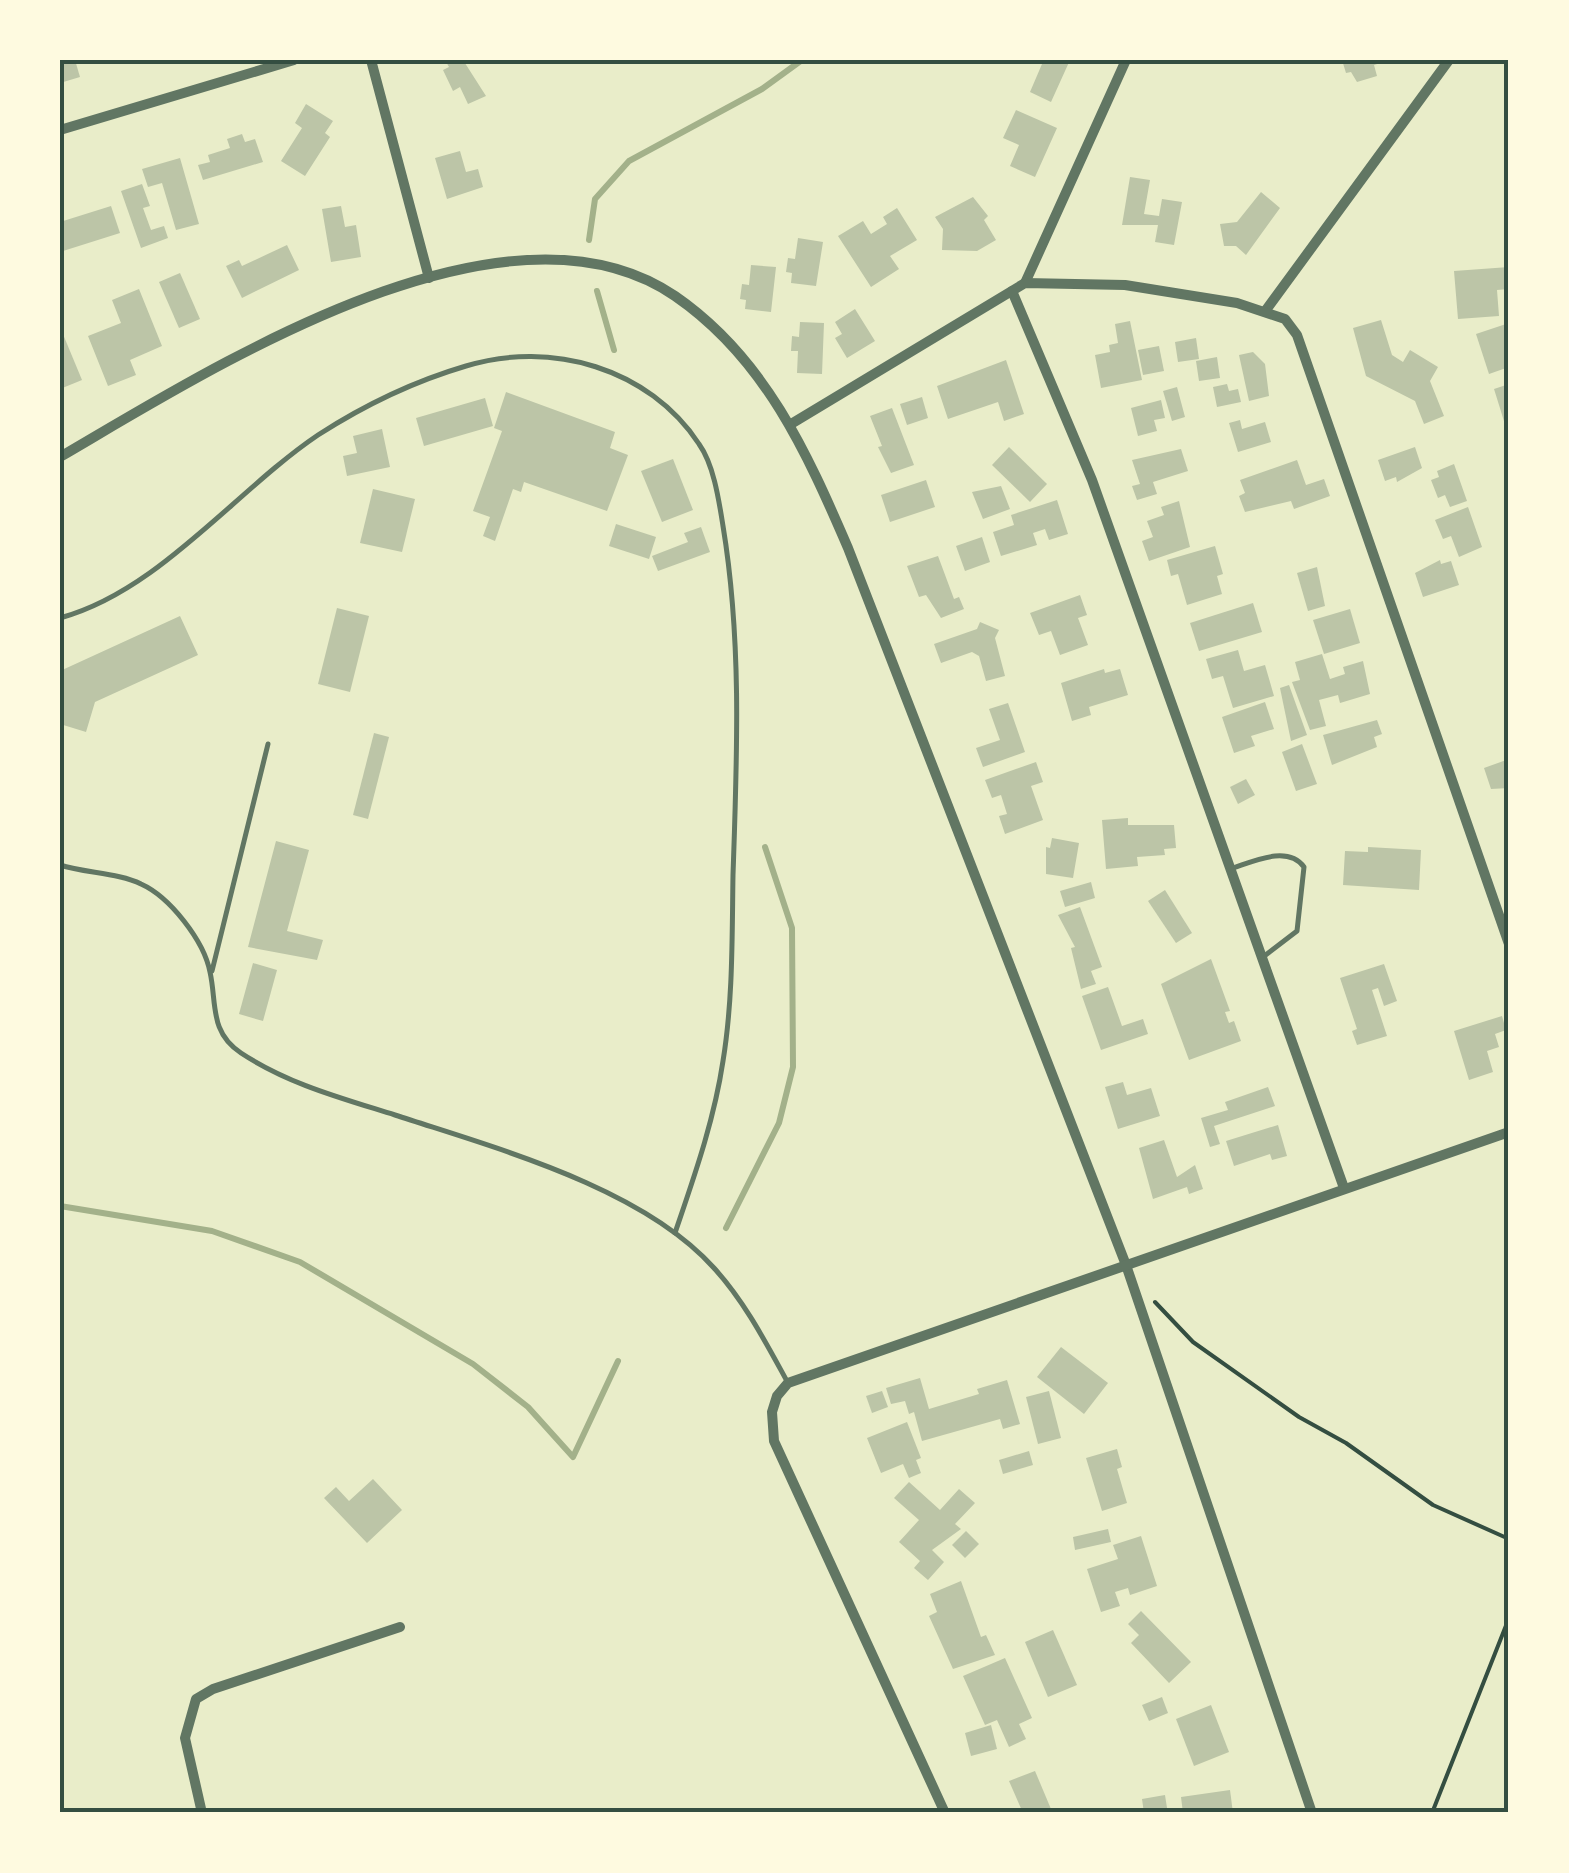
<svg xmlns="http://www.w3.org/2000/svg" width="1569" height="1873" viewBox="0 0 1569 1873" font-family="'Source Sans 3',sans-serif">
	<rect width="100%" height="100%" fill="#e9edc9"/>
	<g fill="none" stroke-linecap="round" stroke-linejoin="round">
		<g stroke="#a3b18a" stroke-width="6">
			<path d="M589 240 595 199 629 161 762 89 802 60"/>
			<path d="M597 291 614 350"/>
			<path d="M60 1206 212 1231 300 1262 473 1364 528 1407 573 1457 618 1361"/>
			<path d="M726 1228 779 1123 793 1067 792 928 765 847"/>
		</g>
	</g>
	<g fill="#bcc5a7">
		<path d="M60 60H75L80 77 60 83Z"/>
		<path d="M445 60H463L486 96 468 104 460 87 453 91 443 70 449 67Z"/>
		<path d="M1033 60H1070L1051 102 1030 92 1042 64Z"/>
		<path d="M1342 60H1387V61L1374 65 1377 76 1357 82 1351 72 1346 73Z"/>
		<path d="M306 104 333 121 325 133 330 137 305 176 281 161 302 128 295 123Z"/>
		<path d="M1016 110 1057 128 1035 177 1010 166 1019 145 1003 138Z"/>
		<path d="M242 134 245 142 255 139 263 162 203 180 198 165 210 162 208 155 230 148 227 139Z"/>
		<path d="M460 151 466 172 478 169 483 187 447 199 435 158Z"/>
		<path d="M180 158 199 224 176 230 162 183 148 187 142 169Z"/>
		<path d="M1130 177 1150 180 1144 214 1159 216 1162 199 1182 202 1174 245 1155 242 1158 225H1122Z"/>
		<path d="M142 184 150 206 143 208 151 230 164 226 168 238 141 248 121 191Z"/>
		<path d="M1261 192 1280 208 1246 255 1236 246H1224L1220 224 1237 222Z"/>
		<path d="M973 197 988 216 984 220 996 240 977 251 942 250 943 229 935 217Z"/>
		<path d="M111 206 120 233 63 251 60 222Z"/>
		<path d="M341 206 345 227 356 225 361 257 331 262 322 209Z"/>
		<path d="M897 208 917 240 890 256 899 269 871 287 838 236 863 221 871 234 887 224 883 217Z"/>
		<path d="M798 238 823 242 816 286 791 283 792 273 786 272 788 258 795 259Z"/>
		<path d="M287 245 299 270 242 298 226 266 239 260 242 266Z"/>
		<path d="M751 265 776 267 771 312 745 309 746 300 740 299 742 284 749 285Z"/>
		<path d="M1509 267V289L1497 290 1499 316 1458 319 1454 271Z"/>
		<path d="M180 273 200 319 179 328 159 282Z"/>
		<path d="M139 289 162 346 130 360 136 375 108 386 88 336 121 323 112 300Z"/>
		<path d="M855 309 875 341 847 358 835 338 842 334 835 322Z"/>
		<path d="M1381 320 1392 355 1403 362 1410 350 1438 367 1430 381 1444 416 1424 424 1415 401 1366 376 1353 328Z"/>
		<path d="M1130 321 1142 380 1101 388 1095 355 1110 352 1109 345 1118 343 1115 324Z"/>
		<path d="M800 322 824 323 822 374 797 373 798 351H791L792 336 799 337Z"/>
		<path d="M1509 323V367L1489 374 1476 334Z"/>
		<path d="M60 327 82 380 60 389Z"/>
		<path d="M1196 338 1199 359 1178 362 1175 342Z"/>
		<path d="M1159 346 1164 371 1143 375 1138 350Z"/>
		<path d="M1253 352 1265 364 1269 396 1249 401 1239 355Z"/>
		<path d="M1217 357 1220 378 1199 381 1196 361Z"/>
		<path d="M1006 360 1024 414 1004 421 998 402 948 419 937 386Z"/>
		<path d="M1227 384 1229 391 1238 389 1241 402 1217 407 1213 387Z"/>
		<path d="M1509 384V434H1508L1494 389Z"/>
		<path d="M1177 387 1185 417 1172 421 1163 391Z"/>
		<path d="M506 392 615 432 610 448 628 455 607 511 524 482 521 492 513 489 495 541 483 536 490 517 473 511 502 431 494 428Z"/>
		<path d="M922 397 928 418 907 425 900 404Z"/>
		<path d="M485 398 493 426 424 446 416 418Z"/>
		<path d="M1161 400 1165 418 1154 420 1157 431 1138 436 1131 408Z"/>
		<path d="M892 408 914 465 891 473 878 447 882 446 870 416Z"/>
		<path d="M1240 420 1242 429 1265 422 1271 442 1238 452 1229 423Z"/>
		<path d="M382 429 390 467 347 476 343 456 357 453 353 436Z"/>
		<path d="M1009 447 1047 484 1030 502 992 465Z"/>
		<path d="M1415 447 1422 468 1397 482 1396 477 1385 481 1378 460Z"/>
		<path d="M1181 449 1188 471 1153 482 1157 494 1137 500 1132 486 1140 484 1132 460Z"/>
		<path d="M673 459 693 510 662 522 641 471Z"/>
		<path d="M1297 460 1306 485 1324 479 1330 496 1294 509 1291 501 1245 512 1239 496 1245 493 1240 480Z"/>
		<path d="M1454 464 1467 501 1450 507 1445 495 1438 498 1431 480 1439 477 1437 471Z"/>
		<path d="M926 480 935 507 890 522 881 495Z"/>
		<path d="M1001 486 1010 509 983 519 972 492Z"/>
		<path d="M373 489 415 499 402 552 360 543Z"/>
		<path d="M1057 500 1068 534 1049 540 1045 529 1033 533 1037 545 1001 556 993 532 1014 525 1011 515Z"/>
		<path d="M1179 501 1190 547 1149 561 1142 541 1153 537 1147 521 1164 515 1161 507Z"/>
		<path d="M1468 507 1482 547 1459 557 1451 536 1443 539 1435 520Z"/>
		<path d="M616 524 656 537 649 559 609 546Z"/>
		<path d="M701 527 710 552 658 571 652 556 688 542 684 533Z"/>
		<path d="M982 537 990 562 965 571 956 546Z"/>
		<path d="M1215 546 1223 574 1217 576 1222 594 1187 605 1178 574 1171 576 1167 560Z"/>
		<path d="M938 556 954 599 959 597 964 609 941 618 926 595 919 597 907 566Z"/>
		<path d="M1440 560 1441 564 1451 561 1459 585 1423 597 1415 573Z"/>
		<path d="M1317 567 1325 606 1308 611 1297 573Z"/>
		<path d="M1080 595 1087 615 1078 618 1088 645 1060 655 1051 631 1039 635 1030 613Z"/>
		<path d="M1253 603 1262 632 1199 651 1190 623Z"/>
		<path d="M337 608 369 616 350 692 318 684Z"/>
		<path d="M1350 609 1360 643 1324 654 1313 620Z"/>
		<path d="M180 616 198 655 95 702 86 732 60 724V671Z"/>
		<path d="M980 622 999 630 995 638 1005 676 986 681 979 656 972 652 941 663 934 644 977 629Z"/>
		<path d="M1238 650 1244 671 1265 665 1274 696 1233 708 1223 676 1212 679 1206 659Z"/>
		<path d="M1322 654 1330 679 1345 674 1343 667 1363 661 1370 694 1340 703 1338 695 1319 700 1326 726 1310 730 1292 682 1300 680 1295 662Z"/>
		<path d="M1104 669 1105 673 1120 669 1128 695 1089 707 1091 715 1072 721 1061 683Z"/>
		<path d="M1289 685 1307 735 1291 741 1280 688Z"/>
		<path d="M1265 702 1274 729 1251 736 1255 746 1234 753 1222 717Z"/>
		<path d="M1008 703 1025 752 983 767 976 748 1000 740 989 709Z"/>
		<path d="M1377 720 1382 734 1374 737 1377 747 1332 765 1323 735Z"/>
		<path d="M374 733 389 737 368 819 353 815Z"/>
		<path d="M1302 744 1317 784 1296 791 1282 752Z"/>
		<path d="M1509 759V788L1491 789 1484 768Z"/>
		<path d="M1036 762 1043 782 1031 786 1043 820 1005 834 999 816 1007 814 1001 795 992 798 985 780Z"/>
		<path d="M1246 779 1255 795 1238 804 1230 787Z"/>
		<path d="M1128 818V825H1174L1176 848 1164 849 1165 855 1137 857 1138 866 1106 869 1102 820Z"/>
		<path d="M1052 838 1079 843 1073 878 1046 874V847L1050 848Z"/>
		<path d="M276 841 309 850 287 931 323 940 317 960 248 947Z"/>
		<path d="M1368 847 1421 850 1419 890 1343 885 1345 851 1368 852Z"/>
		<path d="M1091 882 1095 898 1065 907 1060 891Z"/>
		<path d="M1165 890 1192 933 1176 943 1148 901Z"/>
		<path d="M1080 907 1102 967 1091 971 1096 984 1081 989 1071 948 1075 947 1058 915Z"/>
		<path d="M1211 959 1230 1011 1225 1012 1229 1023 1234 1021 1241 1041 1189 1060 1161 984Z"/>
		<path d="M253 963 277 970 263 1021 239 1014Z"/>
		<path d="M1384 964 1397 1001 1384 1006 1378 988 1372 990 1387 1036 1357 1045 1352 1031 1357 1029 1340 978Z"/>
		<path d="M1108 987 1122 1026 1143 1019 1148 1034 1101 1050 1082 996Z"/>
		<path d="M1502 1016 1506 1030 1495 1034 1499 1047 1487 1051 1493 1072 1469 1080 1454 1031Z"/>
		<path d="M1123 1082 1127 1095 1151 1088 1160 1116 1118 1129 1105 1087Z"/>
		<path d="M1268 1087 1275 1106 1214 1126 1220 1144 1210 1147 1201 1118 1228 1110 1225 1102Z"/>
		<path d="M1278 1125 1287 1156 1272 1160 1270 1154 1234 1166 1226 1141Z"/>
		<path d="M1164 1140 1177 1177 1195 1165 1203 1189 1189 1194 1187 1187 1153 1199 1139 1148Z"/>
		<path d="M1061 1347 1108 1383 1084 1414 1037 1377Z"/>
		<path d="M920 1378 929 1409 979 1394 977 1389 1007 1380 1020 1424 1003 1429 1000 1419 922 1441 914 1412 909 1414 905 1401 891 1404 886 1388Z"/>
		<path d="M882 1391 888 1407 872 1413 866 1396Z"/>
		<path d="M1049 1391 1061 1438 1038 1444 1026 1397Z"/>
		<path d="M907 1422 921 1458 916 1460 921 1473 909 1478 903 1464 881 1473 867 1438Z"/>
		<path d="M1117 1449 1122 1467 1117 1469 1127 1503 1102 1511 1086 1458Z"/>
		<path d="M1029 1451 1033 1465 1003 1474 999 1460Z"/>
		<path d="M373 1479 402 1510 367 1543 324 1498 336 1487 349 1501Z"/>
		<path d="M909 1482 940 1510 959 1489 975 1503 955 1524 961 1529 932 1550 944 1562 928 1580 914 1568 920 1561 899 1542 919 1520 894 1498Z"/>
		<path d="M1108 1529 1111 1542 1075 1550 1073 1537Z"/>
		<path d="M966 1531 979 1544 965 1558 952 1545Z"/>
		<path d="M1141 1536 1157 1586 1130 1595 1128 1588 1115 1592 1120 1606 1101 1612 1087 1569 1118 1559 1113 1545Z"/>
		<path d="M961 1581 981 1637 986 1635 995 1655 953 1669 929 1616 937 1612 930 1594Z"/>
		<path d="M1141 1611 1191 1662 1169 1683 1131 1643 1139 1635 1128 1624Z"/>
		<path d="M1053 1630 1077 1685 1048 1697 1025 1642Z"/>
		<path d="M1005 1658 1032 1718 1019 1724 1026 1739 1009 1747 997 1720 985 1725 963 1676Z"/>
		<path d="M1162 1697 1168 1713 1149 1721 1142 1705Z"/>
		<path d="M1211 1705 1229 1752 1194 1766 1176 1719Z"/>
		<path d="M991 1725 997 1749 971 1756 965 1733Z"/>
		<path d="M1035 1771 1051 1809 1023 1813 1009 1781Z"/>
		<path d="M1230 1790 1233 1813H1183L1181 1797Z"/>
		<path d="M1165 1795 1167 1808 1144 1813 1142 1799Z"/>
	</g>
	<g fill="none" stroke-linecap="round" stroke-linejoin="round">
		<g stroke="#344e41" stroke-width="4">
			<path d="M1155 1302 1193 1342 1299 1417 1346 1443 1433 1505 1509 1539"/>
			<path d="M1432 1813 1509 1618"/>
		</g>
		<g stroke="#617663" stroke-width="5">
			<path d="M60 618C159 591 235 491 318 435 363 406 415 381 466 366 551 340 649 368 699 444 714 465 719 501 723 526 742 641 737 758 733 875 732 937 733 1000 723 1061 714 1121 694 1177 675 1233"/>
			<path d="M60 865C85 873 119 873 141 884 170 897 204 941 210 972 217 1003 209 1032 241 1053 288 1084 341 1098 395 1115 495 1148 642 1187 714 1268 745 1302 766 1343 788 1383"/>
			<path d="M1233 868C1254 861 1288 845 1304 867L1297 931 1263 957"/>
			<path d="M212 971 268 744"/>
		</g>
		<g stroke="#617663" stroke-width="10">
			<path d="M371 60 429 278"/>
			<path d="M60 130 294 60"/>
			<path d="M1025 283 1126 60"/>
			<path d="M1012 291 1092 480 1344 1188"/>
			<path d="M1266 310 1449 60"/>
			<path d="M791 424 1025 283 1125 285 1237 303 1285 319 1297 335 1509 944"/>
			<path d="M60 457C211 369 505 180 675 296 765 358 807 453 848 548L1126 1265 1312 1813"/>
			<path d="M202 1813 185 1738 196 1699 213 1689 400 1627"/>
			<path d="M945 1813 774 1441 772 1412 777 1396 788 1383 1509 1132"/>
		</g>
	</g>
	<rect width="1569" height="1873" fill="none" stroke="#fefae0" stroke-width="125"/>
	<rect x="62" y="62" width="1444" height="1748" fill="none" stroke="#344e41" stroke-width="4"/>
</svg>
